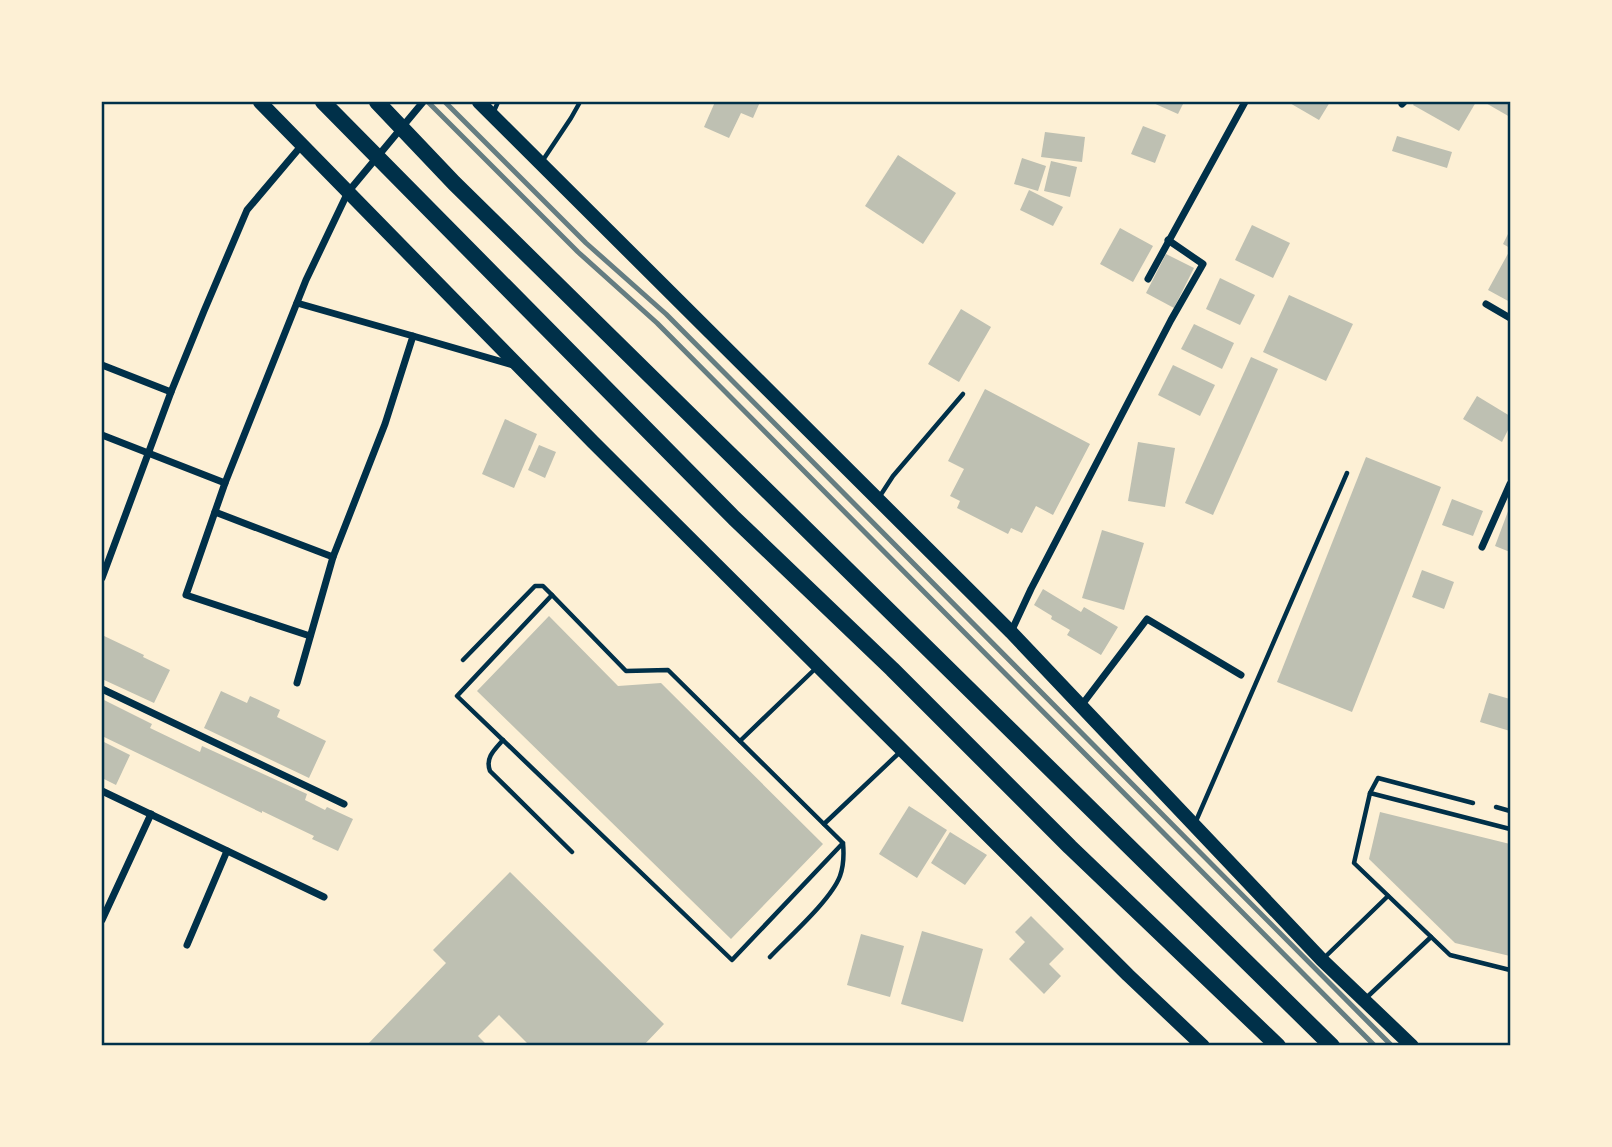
<svg xmlns="http://www.w3.org/2000/svg" width="1612" height="1147" viewBox="0 0 1612 1147" font-family="Karla,sans-serif">
	<rect width="100%" height="100%" fill="#fdf0d5"/>
	<g fill="#bec0b2">
		<path d="M715 102H760L753 118 741 113 729 138 704 127Z"/>
		<path d="M1151 102H1184L1178 114Z"/>
		<path d="M1288 102H1330L1319 120Z"/>
		<path d="M1415 102H1476L1459 131 1413 105Z"/>
		<path d="M1484 102H1510V117Z"/>
		<path d="M1143 126 1166 135 1155 163 1131 154Z"/>
		<path d="M1045 132 1085 137 1082 162 1041 157Z"/>
		<path d="M1397 136 1452 152 1447 168 1392 151Z"/>
		<path d="M898 155 956 193 923 244 865 206Z"/>
		<path d="M1022 158 1046 166 1038 191 1014 184Z"/>
		<path d="M1051 161 1077 167 1070 197 1044 191Z"/>
		<path d="M1029 190 1063 207 1053 226 1020 210Z"/>
		<path d="M1252 225 1290 243 1273 278 1235 260Z"/>
		<path d="M1120 228 1153 246 1133 282 1100 264Z"/>
		<path d="M1510 230V248L1503 244Z"/>
		<path d="M1510 250V302L1488 290Z"/>
		<path d="M1166 254 1194 268 1174 308 1146 293Z"/>
		<path d="M1220 278 1255 295 1240 325 1206 309Z"/>
		<path d="M1289 295 1353 324 1326 381 1263 352Z"/>
		<path d="M961 309 991 327 959 382 928 364Z"/>
		<path d="M1194 324 1234 343 1222 369 1181 349Z"/>
		<path d="M1251 357 1278 369 1213 515 1185 503Z"/>
		<path d="M1173 365 1215 385 1200 416 1158 395Z"/>
		<path d="M985 389 1090 444 1053 515 1036 506 1022 533 1011 528 1008 534 957 508 960 501 950 496 964 469 948 461Z"/>
		<path d="M1477 396 1510 416V426L1502 442 1463 419Z"/>
		<path d="M505 419 537 434 514 488 482 474Z"/>
		<path d="M1138 442 1175 448 1165 507 1128 501Z"/>
		<path d="M539 445 556 452 545 478 528 470Z"/>
		<path d="M1366 457 1441 487 1352 712 1277 682Z"/>
		<path d="M1452 499 1483 511 1473 536 1442 525Z"/>
		<path d="M1510 506V552L1495 546Z"/>
		<path d="M1102 530 1144 543 1124 610 1082 598Z"/>
		<path d="M1422 570 1454 582 1444 609 1412 597Z"/>
		<path d="M1043 589 1081 612 1084 607 1118 627 1101 655 1067 635 1070 630 1051 619 1052 616 1034 605Z"/>
		<path d="M549 616 618 686 661 683 823 844 731 939 477 691Z"/>
		<path d="M102 635 144 655 143 657 170 670 154 703 102 679Z"/>
		<path d="M221 691 247 703 250 696 280 710 277 717 326 741 309 778 204 728Z"/>
		<path d="M1489 693 1510 699V731L1480 722Z"/>
		<path d="M102 699 152 724 150 728 200 752 202 746 307 794 305 800 325 810 327 807 353 819 338 851 312 839 314 836 262 811V813L102 736Z"/>
		<path d="M102 741 130 755 116 785 102 778Z"/>
		<path d="M909 806 947 830 917 878 879 854Z"/>
		<path d="M1380 812 1510 844V956L1455 943 1369 859Z"/>
		<path d="M950 832 987 855 965 885 931 863Z"/>
		<path d="M510 872 664 1024 643 1046H530L499 1015 478 1036 488 1046H366L446 963 433 950Z"/>
		<path d="M1031 916 1064 949 1049 964 1061 976 1044 994 1009 959 1025 942 1015 932Z"/>
		<path d="M922 931 983 949 963 1022 901 1004Z"/>
		<path d="M861 934 904 946 890 997 847 985Z"/>
	</g>
	<g fill="none" stroke-linecap="round" stroke-linejoin="round">
		<g stroke="#003049" stroke-width="4.5">
			<path d="M494 111 498 102"/>
			<path d="M543 160 571 118 580 102"/>
			<path d="M880 496 893 476 963 394"/>
			<path d="M463 660 535 586H543L552 595"/>
			<path d="M503 740C494 750 485 758 490 771L572 852"/>
			<path d="M740 741 815 669"/>
			<path d="M1370 793 1378 778 1473 803"/>
			<path d="M1496 807 1510 811"/>
			<path d="M1196 821 1347 473"/>
			<path d="M824 824 899 753"/>
			<path d="M1510 829 1370 793 1354 863 1450 955 1510 970"/>
			<path d="M770 957C789 937 831 900 840 876 844 865 844 854 843 843L668 670 626 671 552 595 457 696 732 960 843 843"/>
			<path d="M1325 957 1388 896"/>
			<path d="M1365 999 1431 937"/>
		</g>
		<g stroke="#003049" stroke-width="7">
			<path d="M1402 104 1404 102"/>
			<path d="M1148 279 1245 102"/>
			<path d="M1486 304 1510 318"/>
			<path d="M413 336 513 365"/>
			<path d="M102 365 171 392"/>
			<path d="M102 435 225 483 306 280 348 192 423 102"/>
			<path d="M225 483 186 595 310 636"/>
			<path d="M215 512 333 557"/>
			<path d="M1482 547 1510 484"/>
			<path d="M102 578 171 392 204 311 247 210 302 145"/>
			<path d="M1011 632 1031 589 1171 320 1203 264 1168 240"/>
			<path d="M297 683 333 557 385 424 413 336 297 303"/>
			<path d="M102 689 344 804"/>
			<path d="M1081 706 1147 619 1241 675"/>
			<path d="M102 791 324 897"/>
			<path d="M102 920 151 814"/>
			<path d="M187 945 227 851"/>
		</g>
		<g stroke="#003049" stroke-width="14">
			<path d="M260 102 593 442 1128 975 1203 1046"/>
			<path d="M479 102 1011 632 1322 960 1412 1046"/>
		</g>
		<g stroke="#003049" stroke-width="16">
			<path d="M323 102 734 518 892 669 1070 847 1278 1046"/>
			<path d="M377 102 454 183 1332 1046"/>
		</g>
		<g stroke="#657d81" stroke-width="5">
			<path d="M428 102 578 252 657 323 1375 1046"/>
			<path d="M445 102 586 243 666 314 1392 1046"/>
		</g>
	</g>
	<rect width="1612" height="1147" fill="none" stroke="#fdf0d5" stroke-width="206"/>
	<rect x="103" y="103" width="1406" height="941" fill="none" stroke="#003049" stroke-width="2.5"/>
</svg>
